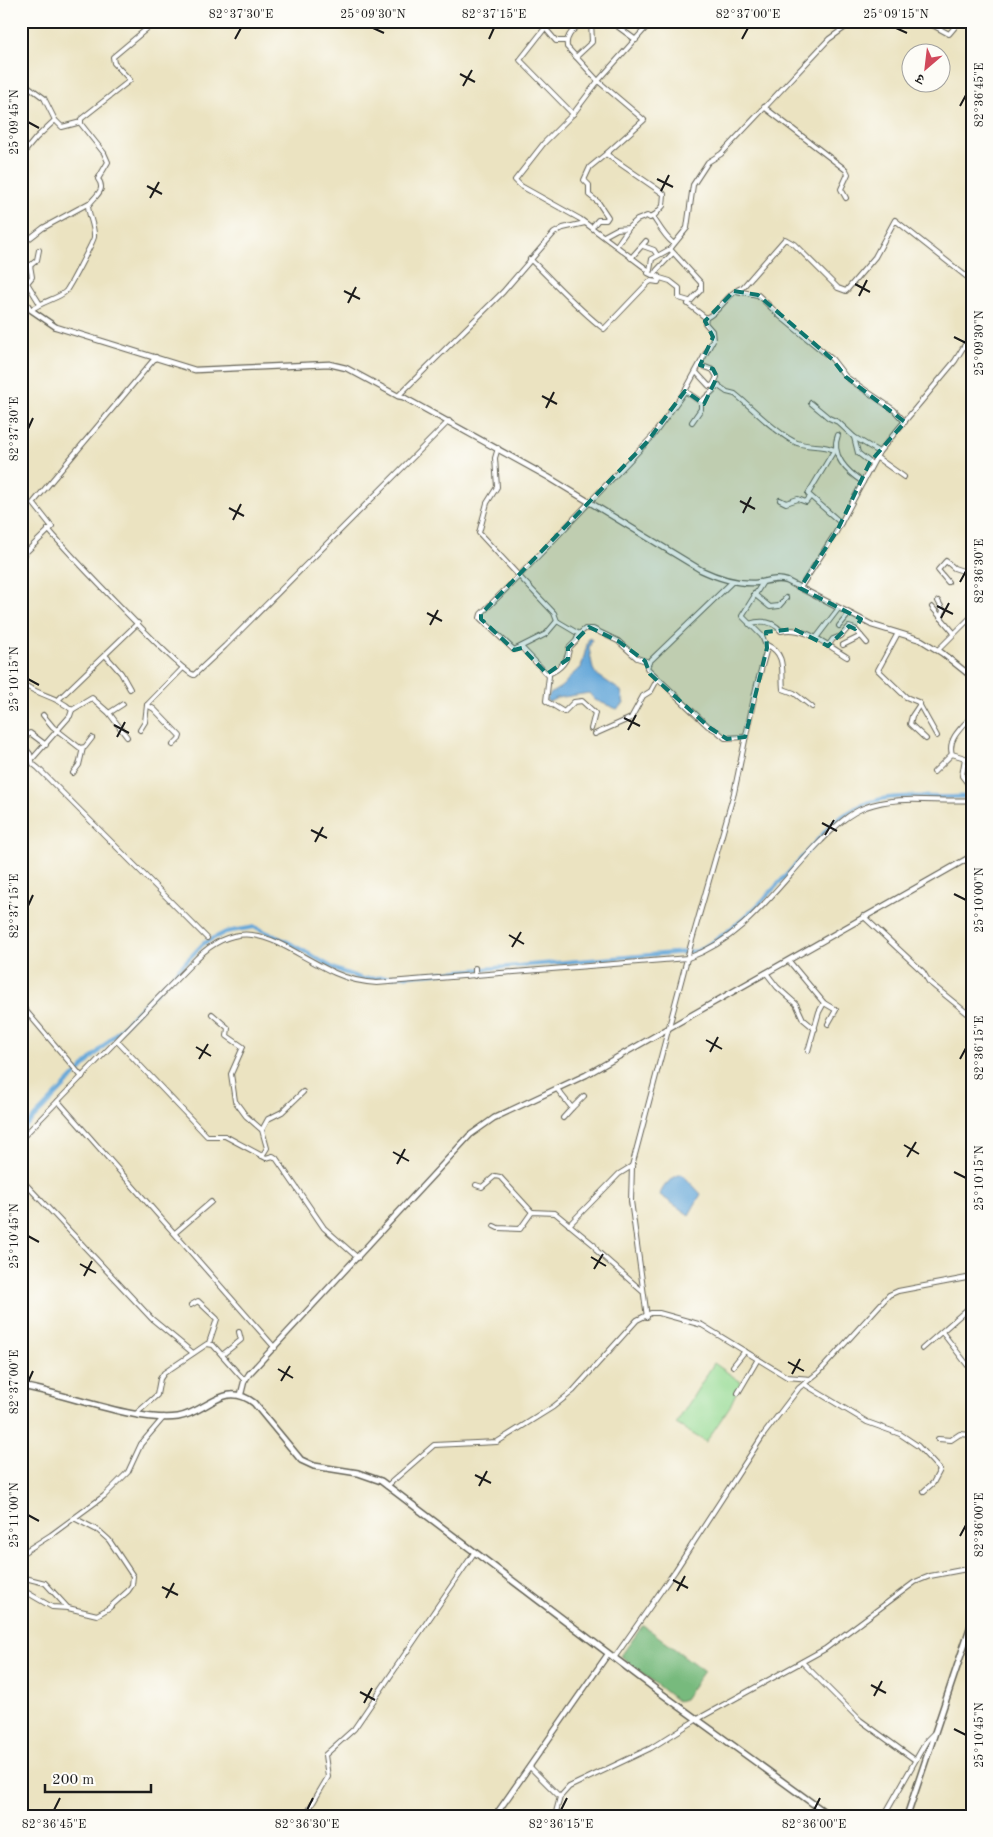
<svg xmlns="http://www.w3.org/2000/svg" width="993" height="1837" viewBox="0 0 993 1837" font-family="'Old Standard TT','Noto Serif Devanagari',serif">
	<rect width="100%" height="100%" fill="#fdfcf7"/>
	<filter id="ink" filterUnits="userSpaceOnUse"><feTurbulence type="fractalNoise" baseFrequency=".02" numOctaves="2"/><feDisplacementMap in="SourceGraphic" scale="10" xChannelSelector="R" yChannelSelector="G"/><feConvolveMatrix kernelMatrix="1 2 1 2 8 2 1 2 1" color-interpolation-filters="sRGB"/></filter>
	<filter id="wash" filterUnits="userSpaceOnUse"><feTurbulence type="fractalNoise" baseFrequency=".0096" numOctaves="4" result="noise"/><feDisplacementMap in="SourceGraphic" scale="20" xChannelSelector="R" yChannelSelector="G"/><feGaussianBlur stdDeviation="1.12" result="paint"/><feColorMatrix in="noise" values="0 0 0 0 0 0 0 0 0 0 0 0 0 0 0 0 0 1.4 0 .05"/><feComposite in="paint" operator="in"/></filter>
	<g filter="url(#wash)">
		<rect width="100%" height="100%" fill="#ebe3c1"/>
		<path fill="#94da93" stroke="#587b58" d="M714 1363 741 1382 730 1406 706 1442 676 1424Z"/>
		<path fill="#77ba7d" stroke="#4a6b4c" d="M643 1625 704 1671 684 1699 677 1701 621 1656Z"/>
		<g fill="#65a7d9" stroke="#40627a">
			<path d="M589 637 592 640 589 648 593 669 596 674 621 691 624 704 617 709 595 700 589 693 557 698 549 702 546 700C551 690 558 691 564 684 572 676 570 675 581 668Z"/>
			<path d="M682 1174 701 1194 689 1215 660 1195C662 1186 673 1176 682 1174Z"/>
		</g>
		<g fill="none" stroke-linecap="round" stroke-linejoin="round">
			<path stroke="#65a7d9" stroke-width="4" d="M21 1131 204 943 226 932 255 927 288 942 337 970 363 979 697 951C751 923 791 868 832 824 880 784 916 801 972 796"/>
		</g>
	</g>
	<g filter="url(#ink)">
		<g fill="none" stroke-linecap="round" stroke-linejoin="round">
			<g stroke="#646256" stroke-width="6">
				<g id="minor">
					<path d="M557 21 545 28 556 41H567"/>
					<path d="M587 21C576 26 565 35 567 47L598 81 644 120 606 154 664 194 663 206 653 217C659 226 665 237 673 243"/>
					<path d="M610 21 636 40"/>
					<path d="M652 21 598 81 573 114 544 143 515 180 521 186 580 219 648 270H650L648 273 654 276"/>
					<path d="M925 21 949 34 960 21"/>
					<path d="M545 28 520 60 573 114"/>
					<path d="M576 57 592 42 591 21"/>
					<path d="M21 81 44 98 55 120 62 127 81 122"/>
					<path d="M764 107 846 170 848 174 841 189 846 198"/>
					<path d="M21 156 36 138 55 120"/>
					<path d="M592 227 598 220H606L608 217 598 202 589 195V185L584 180 590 167 606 154"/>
					<path d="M604 236 617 229 628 228 637 220 647 216 650 218 654 215"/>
					<path d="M21 245 43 228 89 203"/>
					<path d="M617 245 628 229"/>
					<path d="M643 246 654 250 657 255"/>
					<path d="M672 254 657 270 654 276H658V282L660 278 670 281 679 288V298L689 301"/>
					<path d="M631 258 646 241"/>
					<path d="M530 259C555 283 577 308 604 329L648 283 651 281 658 282"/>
					<path d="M30 265 32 277 27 283 40 304"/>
					<path d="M21 266 31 265 37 260 39 250"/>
					<path d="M650 270 652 259 670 249"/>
					<path d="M736 291 758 295 781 317 832 359 846 377 894 410 905 422"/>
					<path d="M31 310C41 302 59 298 65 292 68 290 94 240 94 237 95 227 89 217 88 206 94 196 107 191 98 179L108 162 104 153 81 124V119L128 82 130 80 114 63 113 57 156 21"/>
					<path d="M706 318 688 304 701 290V283L670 249 687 228 693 185 708 162 721 154 829 39 854 21"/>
					<path d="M700 365 713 370 717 377 713 385"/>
					<path d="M696 372 709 386 717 385 727 392 735 394C754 409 771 429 793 441 806 449 822 443 834 450"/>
					<path d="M685 391 701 402 719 385"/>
					<path d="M398 396 503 292 554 233 563 228 585 223"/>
					<path d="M811 403 829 418 838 422 854 437 879 452"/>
					<path d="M692 422 701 409V402"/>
					<path d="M838 435C830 455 847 472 863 482"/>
					<path d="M854 437 858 453 872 464"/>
					<path d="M498 448 495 458 497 487 487 503 479 533 519 576 481 614 480 618 514 650 546 634 557 621"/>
					<path d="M835 449 808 494 841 523"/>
					<path d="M876 457 904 477"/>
					<path d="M780 500 786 503 798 499 806 502 810 497"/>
					<path d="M48 529C65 549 180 672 194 675L225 646 449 421"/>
					<path d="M21 557 52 527 33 503 156 357"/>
					<path d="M732 582 649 662 647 668 708 726 717 731 725 738 745 737"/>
					<path d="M948 582 938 570 946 561 954 568 972 574"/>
					<path d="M800 588 835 534 879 452 955 361 972 333"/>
					<path d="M754 594 770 607 779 606 786 598"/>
					<path d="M938 601 943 610 941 618"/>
					<path d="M932 607 954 633"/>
					<path d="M749 624C761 620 772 620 781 631 804 625 828 646 847 657"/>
					<path d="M839 626 849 614"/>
					<path d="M898 633 878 670 906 697 918 702 937 736"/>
					<path d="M816 638 839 608"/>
					<path d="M767 645C787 654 781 672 783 689L794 693 812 707"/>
					<path d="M843 645 861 636"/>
					<path d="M828 646 833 639 841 636 849 627 855 629 867 643"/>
					<path d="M522 648 549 676 546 701 564 712 574 702 582 701 595 713 591 729"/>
					<path d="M938 650 972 616"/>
					<path d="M105 655 121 673 130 689"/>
					<path d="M649 662 637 658 618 641 593 629H585L579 634 557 621 554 613 519 576 652 437 685 391 713 340 712 331 705 323 706 318C721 311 727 293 743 287L785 239 794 244 838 288 846 291 875 257 895 220 972 281"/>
					<path d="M548 674C561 669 568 661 569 648L576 641 579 634"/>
					<path d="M26 686C42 696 58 697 72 710L70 716 33 758"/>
					<path d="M59 699 138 623"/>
					<path d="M920 704 912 716 910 724 926 739"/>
					<path d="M147 705 154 709 180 736 179 739 173 745"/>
					<path d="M72 710 92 698 109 713 123 704"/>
					<path d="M109 713 127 737"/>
					<path d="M43 715 53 727 80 748 85 747 92 738"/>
					<path d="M972 716C963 726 947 739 952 754L965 758 962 776 972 789"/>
					<path d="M140 730 145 722 147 705 183 668"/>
					<path d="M595 734 631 718 643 696 651 691 657 680"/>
					<path d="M21 741 30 733 46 745"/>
					<path d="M21 743 30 754 33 764 38 768 207 938"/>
					<path d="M21 771 25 776"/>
					<path d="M934 772 952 754"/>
					<path d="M73 773 79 765 83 748"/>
					<path d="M863 916 923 972 929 982 972 1017"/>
					<path d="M789 961 824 1003 819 1012 808 1051"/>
					<path d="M475 968V976"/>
					<path d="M767 974 777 987 796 1004 803 1019 815 1029"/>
					<path d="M824 1003 836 1010 828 1024"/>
					<path d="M21 1005 82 1077"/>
					<path d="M212 1014 228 1028 227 1036 243 1047 231 1074 235 1101 246 1116 262 1130 267 1148 262 1156"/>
					<path d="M117 1041 207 1136H225L266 1158 273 1156 276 1158 324 1228 358 1258"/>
					<path d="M557 1089 572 1108 584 1096"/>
					<path d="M58 1101 275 1348"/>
					<path d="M563 1118 572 1108"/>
					<path d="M262 1130 268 1119 282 1112 303 1092"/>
					<path d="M21 1139 197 958C248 908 284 950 335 973 348 979 362 982 377 983L688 958C746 938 779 883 821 841 834 828 847 814 866 807 899 794 937 803 972 800"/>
					<path d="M21 1179 152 1319 193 1353"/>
					<path d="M476 1185 482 1187 495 1176 500 1177 532 1212"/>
					<path d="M569 1225 619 1174 632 1166"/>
					<path d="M494 1226 498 1228 520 1229 532 1212 555 1213 594 1245 597 1251 642 1291"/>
					<path d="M175 1233 211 1202"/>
					<path d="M191 1305 198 1301 217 1319 209 1343"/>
					<path d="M647 1317 631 1201 632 1166 692 940 734 793 756 688 767 648 762 636 742 616 763 582"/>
					<path d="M942 1332 972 1371"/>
					<path d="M922 1349 972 1305"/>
					<path d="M222 1355 241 1340 239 1332"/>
					<path d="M733 1366 745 1351"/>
					<path d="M804 1384 867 1422 900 1434 918 1446 940 1470 933 1483 924 1491"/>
					<path d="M738 1393 758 1359"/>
					<path d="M137 1413 157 1395 160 1379 164 1373 207 1344 213 1345 245 1381"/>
					<path d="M938 1439 951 1440 960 1434 972 1435"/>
					<path d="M387 1486 434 1445 497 1442 553 1407 573 1391 637 1320 651 1313H659L702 1325 787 1377 811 1379"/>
					<path d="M21 1554 51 1535 104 1496 128 1472 141 1444 164 1417"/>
					<path d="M21 1577 45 1583 68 1608"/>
					<path d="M21 1589 52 1607 68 1608 97 1615 109 1608 128 1591 132 1585 133 1576 109 1540 99 1531 74 1518"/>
					<path d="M614 1658 675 1571 764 1434 799 1388 819 1372 889 1295 898 1291 972 1277"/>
					<path d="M802 1662 860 1720 915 1760"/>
					<path d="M530 1767 560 1797"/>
					<path d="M305 1816 328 1777 325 1755 354 1729 474 1553"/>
					<path d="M555 1816 560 1797 569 1787 651 1748 696 1720 825 1649 915 1582 930 1576 972 1568"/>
					<path d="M884 1816 927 1740 934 1733"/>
				</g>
			</g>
			<g stroke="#646256" stroke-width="7">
				<g id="tertiary">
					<path d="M21 296 31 310 56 327 195 370 329 364 346 368 398 396 403 397 548 477 701 570C718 578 736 584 755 583 766 582 776 577 787 581L872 625 921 640 942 653 972 677"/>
					<path d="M241 1394 244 1382 249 1374 470 1135 494 1118 586 1075 972 856"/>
					<path d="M495 1816 608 1654"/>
				</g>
			</g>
			<g stroke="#646256" stroke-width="8">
				<g id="secondary">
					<path d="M21 1386C64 1393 138 1423 178 1417 208 1412 224 1380 254 1403L301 1460 314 1466 358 1473 381 1481 658 1691 830 1816"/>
					<path d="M907 1816 972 1622"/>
				</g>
			</g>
			<use href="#minor" stroke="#fff" stroke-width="4"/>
			<use href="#tertiary" stroke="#fff" stroke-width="4.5"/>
			<use href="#secondary" stroke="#fff" stroke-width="5"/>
		</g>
	</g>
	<path fill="#0f766e" fill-opacity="0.2" stroke="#0f766e" stroke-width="4" stroke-dasharray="10 6" stroke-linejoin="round" d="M734 291 758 295 832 359 846 377 905 422 870 462 838 529 800 588 861 619 855 629 849 626 828 646 794 629 766 632 767 648 745 737 727 739 710 728 650 674 645 661 618 641 589 627 568 648V659L547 674 522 648 514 650 481 619V614L647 442 685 391 704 404 717 377 713 369 700 365 713 337 705 321Z"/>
	<path fill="none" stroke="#1c1c1c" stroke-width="2" d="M373 28 384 33M896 28 907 33M235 39 241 28M489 39 494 28M742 39 748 28M460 74 475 82M463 86 472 70M960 106 966 95M28 122 39 128M657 179 673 187M147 186 162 194M661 191 669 175M150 198 159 182M855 284 870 292M344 291 360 299M859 296 867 280M348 303 356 287M954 337 966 343M542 396 557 404M546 408 554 392M28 429 33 418M740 501 755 509M229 508 244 516M743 513 751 497M233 520 241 504M960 582 966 571M937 606 953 614M427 613 442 621M941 618 949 603M430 625 438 610M28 679 39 685M624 718 640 726M114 725 129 733M628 730 636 715M117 737 125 722M822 823 837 831M311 830 327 838M825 835 834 820M315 842 323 827M954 894 966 900M28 906 33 895M509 935 524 944M512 947 521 932M706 1040 722 1049M196 1047 211 1056M710 1052 718 1037M199 1059 208 1044M960 1059 966 1048M904 1145 919 1154M393 1152 409 1161M907 1157 916 1142M397 1164 405 1149M954 1172 966 1178M28 1236 39 1242M591 1257 606 1266M80 1264 96 1273M594 1269 603 1254M84 1276 92 1261M788 1362 804 1371M278 1369 293 1378M792 1374 800 1359M281 1381 290 1366M28 1382 33 1371M475 1475 491 1483M479 1486 487 1471M28 1515 39 1521M960 1536 966 1525M673 1580 688 1588M162 1587 178 1595M677 1591 685 1576M166 1598 174 1583M871 1685 886 1693M360 1692 375 1700M874 1696 882 1681M364 1703 372 1688M954 1729 966 1735M54 1810 60 1798M307 1810 313 1798M561 1810 567 1798M814 1810 820 1798"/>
	<rect width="993" height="1837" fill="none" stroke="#fdfcf7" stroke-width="55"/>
	<g transform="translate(926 68) rotate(208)"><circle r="24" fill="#fdfcf7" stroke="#a3a29f"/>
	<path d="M0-4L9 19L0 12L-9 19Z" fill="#d1495b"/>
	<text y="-8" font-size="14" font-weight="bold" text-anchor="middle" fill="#1c1c1c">उ</text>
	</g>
	<path d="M45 1784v8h106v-8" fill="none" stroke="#1c1c1c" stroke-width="2.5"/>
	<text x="52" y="1784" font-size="15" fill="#1c1c1c" stroke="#fdfcf7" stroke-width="4" paint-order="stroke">200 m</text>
	<rect x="28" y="28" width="938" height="1782" fill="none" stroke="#1c1c1c" stroke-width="2"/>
	<g font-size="12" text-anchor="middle" fill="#1c1c1c">
		<text x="241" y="18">82°37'30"E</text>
		<text x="373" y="18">25°09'30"N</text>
		<text x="494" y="18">82°37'15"E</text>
		<text x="748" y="18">82°37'00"E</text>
		<text x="896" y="18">25°09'15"N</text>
		<text transform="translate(979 95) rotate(-90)" y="4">82°36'45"E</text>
		<text transform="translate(14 122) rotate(-90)" y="4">25°09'45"N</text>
		<text transform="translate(979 343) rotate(-90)" y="4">25°09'30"N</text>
		<text transform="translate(14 429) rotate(-90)" y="4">82°37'30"E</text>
		<text transform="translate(979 571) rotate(-90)" y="4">82°36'30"E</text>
		<text transform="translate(14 679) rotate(-90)" y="4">25°10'15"N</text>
		<text transform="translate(979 900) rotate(-90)" y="4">25°10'00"N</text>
		<text transform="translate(14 906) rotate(-90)" y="4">82°37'15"E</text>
		<text transform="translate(979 1048) rotate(-90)" y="4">82°36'15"E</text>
		<text transform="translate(979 1178) rotate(-90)" y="4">25°10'15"N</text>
		<text transform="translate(14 1236) rotate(-90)" y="4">25°10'45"N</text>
		<text transform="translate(14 1382) rotate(-90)" y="4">82°37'00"E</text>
		<text transform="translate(14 1515) rotate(-90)" y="4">25°11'00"N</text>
		<text transform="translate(979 1525) rotate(-90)" y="4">82°36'00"E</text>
		<text transform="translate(979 1735) rotate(-90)" y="4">25°10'45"N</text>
		<text x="54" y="1828">82°36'45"E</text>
		<text x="307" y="1828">82°36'30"E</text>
		<text x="561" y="1828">82°36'15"E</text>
		<text x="814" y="1828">82°36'00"E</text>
	</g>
</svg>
